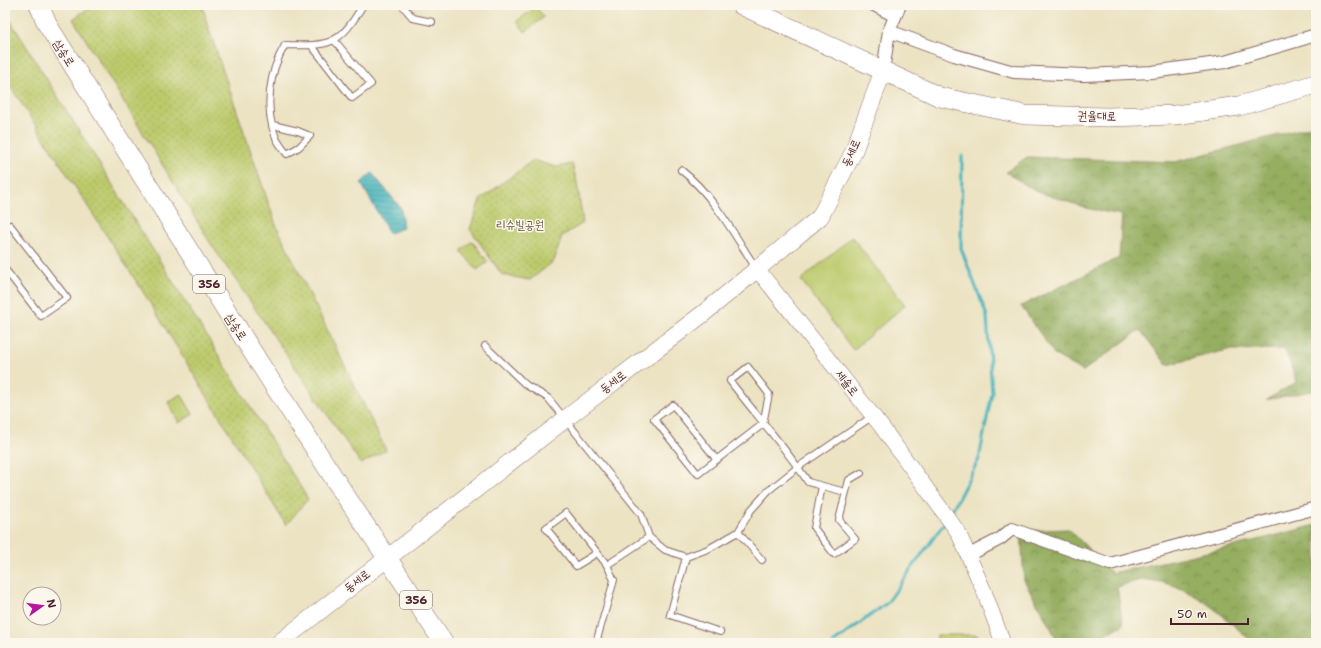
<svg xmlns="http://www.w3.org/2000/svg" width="1321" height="648" viewBox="0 0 1321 648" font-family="'Shantell Sans','Poor Story',sans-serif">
	<defs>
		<pattern id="forest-crowns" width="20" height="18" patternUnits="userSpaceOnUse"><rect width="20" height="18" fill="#95ae60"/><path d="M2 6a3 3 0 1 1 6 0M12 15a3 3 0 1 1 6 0" fill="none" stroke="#7c8d4f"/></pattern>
		<pattern id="park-dots" width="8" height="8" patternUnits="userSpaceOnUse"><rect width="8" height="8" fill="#bcca6c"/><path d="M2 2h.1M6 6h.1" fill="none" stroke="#a3ad5e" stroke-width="1.8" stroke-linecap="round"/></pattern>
		<pattern id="water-rules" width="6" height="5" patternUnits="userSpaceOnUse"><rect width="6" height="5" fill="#43b3bc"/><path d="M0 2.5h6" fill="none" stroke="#3a9199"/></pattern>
	</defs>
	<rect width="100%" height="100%" fill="#fbf7ec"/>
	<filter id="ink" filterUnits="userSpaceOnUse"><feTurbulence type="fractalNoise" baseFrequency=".025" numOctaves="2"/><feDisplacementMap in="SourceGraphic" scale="8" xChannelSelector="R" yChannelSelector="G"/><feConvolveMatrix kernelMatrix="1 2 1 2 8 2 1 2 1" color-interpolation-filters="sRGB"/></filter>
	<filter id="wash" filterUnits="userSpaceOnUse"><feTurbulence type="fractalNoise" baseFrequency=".012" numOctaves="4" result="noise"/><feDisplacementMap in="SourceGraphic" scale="16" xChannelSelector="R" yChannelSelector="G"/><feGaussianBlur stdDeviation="0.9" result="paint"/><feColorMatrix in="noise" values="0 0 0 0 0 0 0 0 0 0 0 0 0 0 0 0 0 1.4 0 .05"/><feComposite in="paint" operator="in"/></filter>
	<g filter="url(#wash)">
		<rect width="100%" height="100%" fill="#ece3c3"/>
		<g fill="url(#forest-crowns)" stroke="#706646">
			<path d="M1316 125V390L1266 400 1297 382 1285 349 1227 350 1167 365 1140 330 1083 371 1055 355 1021 306 1119 258 1122 215 1090 209 1035 191 1006 172 1027 157 1175 162Z"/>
			<path d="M1316 525V643H1253C1223 615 1190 583 1147 580 1138 579 1125 585 1117 587L1123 625 1086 643H1059L1024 580 1021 531 1069 529 1112 573 1235 546Z"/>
		</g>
		<g fill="url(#park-dots)" stroke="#83744c">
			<path d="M93 5H203L206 21 276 225 386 450 361 464 211 244 73 19Z"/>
			<path d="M5 12 308 499 286 525 145 295 5 78Z"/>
			<path d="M533 160 556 167 572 164 577 182 583 223 562 236 554 261 530 280 502 275 470 229 480 200Z"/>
		</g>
		<g fill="#bcca6c" stroke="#83744c">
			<path d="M536 7 544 17 525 32 517 21Z"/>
			<path d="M852 237 905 305 853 350 801 280Z"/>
			<path d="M472 241 488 262 477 270 461 251Z"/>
			<path d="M181 394 193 414 179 423 168 402Z"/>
			<rect x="937" y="635" width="40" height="8"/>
		</g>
		<path fill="url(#water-rules)" stroke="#466974" d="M372 173 401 208 403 228 389 233 361 183Z"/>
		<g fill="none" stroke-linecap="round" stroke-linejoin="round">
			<g stroke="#43b3bc" stroke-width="3">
				<path d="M950 514 979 459 992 393 987 316 961 248 962 156"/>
				<path d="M833 643 887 603 945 522"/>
			</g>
		</g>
	</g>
	<g filter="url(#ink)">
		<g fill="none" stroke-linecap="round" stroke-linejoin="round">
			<g stroke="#836460" stroke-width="8">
				<g id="service">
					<path d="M402 5 413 18 432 22"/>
					<path d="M312 46 352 98 371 84 334 40"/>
					<path d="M273 125 298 131 310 136 299 147 287 154C283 149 279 144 276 138 264 109 269 72 285 45 330 46 339 46 363 5"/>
					<path d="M681 170C714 196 733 233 756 268"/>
					<path d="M5 228 10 225 67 298 41 316 5 269"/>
					<path d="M485 346 526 385 548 398 641 514 649 537 665 550 686 557 708 549 738 532 751 510 768 491 798 467 873 416"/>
					<path d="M717 460 673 405 654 419 698 474 763 424 769 394 748 367 730 381C756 415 785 447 808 482L845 492"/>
					<path d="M822 486 814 528 834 554 855 539 839 520 849 480 861 473"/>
					<path d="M738 532 762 560"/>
					<path d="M686 557 670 615 720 632"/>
					<path d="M607 565 649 537"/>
					<path d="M596 643 614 580 607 565 566 513 546 528 576 566 597 553"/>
				</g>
			</g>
			<g stroke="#836460" stroke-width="14">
				<g id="minor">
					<path d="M874 5 895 16"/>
					<path d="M889 31 954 55 1014 72 1084 75 1152 72 1225 62 1316 35"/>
					<path d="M883 71 889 31 900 5"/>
					<path d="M969 555 1000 539 1012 529 1110 564 1316 508"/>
				</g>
			</g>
			<g stroke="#836460" stroke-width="16">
				<path id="tertiary" d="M757 269 881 426 958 532 984 591 1003 643"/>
			</g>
			<g stroke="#836460" stroke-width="18">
				<path id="secondary" d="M279 643 564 420 704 313 820 217 853 153 883 71"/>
			</g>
			<g stroke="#836460" stroke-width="20">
				<g id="primary">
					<path d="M39 5 47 24 260 364 345 495 444 643"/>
					<path d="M741 5 940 97 1025 115 1108 117 1175 115 1239 106 1316 84"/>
				</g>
			</g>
			<use href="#service" stroke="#fff" stroke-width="6"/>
			<use href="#minor" stroke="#fff" stroke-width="12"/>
			<use href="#tertiary" stroke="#fff" stroke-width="15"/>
			<use href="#secondary" stroke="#fff" stroke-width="17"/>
			<use href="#primary" stroke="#fff" stroke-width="19"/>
		</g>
	</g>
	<g text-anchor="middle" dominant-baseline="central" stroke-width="3" stroke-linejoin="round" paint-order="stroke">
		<g fill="#fbf7ec" stroke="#7f6065" stroke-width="1">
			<rect x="193" y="275" width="32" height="18" rx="3"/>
			<rect x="400" y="591" width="32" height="18" rx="3"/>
		</g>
		<g font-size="11" font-weight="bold" fill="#4a1f2b">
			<text x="209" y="284">356</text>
			<text x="416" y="600">356</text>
		</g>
		<g font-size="12" fill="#4a1f2b" stroke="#fbf7ec">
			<text transform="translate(64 53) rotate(58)">삼송로</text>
			<text transform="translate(1097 116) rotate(1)">권율대로</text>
			<text transform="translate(851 153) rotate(-66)">동세로</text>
			<text transform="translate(236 327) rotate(57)">삼송로</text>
			<text transform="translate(613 382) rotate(-37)">동세로</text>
			<text transform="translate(847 383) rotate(52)">세솔로</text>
			<text transform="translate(357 581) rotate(-38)">동세로</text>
		</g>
		<g font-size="12" fill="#6c523e" stroke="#fbf7ec">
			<text x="520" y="225">리슈빌공원</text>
		</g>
	</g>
	<rect width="1321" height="648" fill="none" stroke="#fbf7ec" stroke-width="20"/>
	<g transform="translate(42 606) rotate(76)"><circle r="19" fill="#fbf7ec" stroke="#b4a19f"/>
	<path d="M0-3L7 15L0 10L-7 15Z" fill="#b5179e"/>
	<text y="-6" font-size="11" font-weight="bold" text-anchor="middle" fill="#4a1f2b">N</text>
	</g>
	<path d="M1171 618v6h77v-6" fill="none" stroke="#4a1f2b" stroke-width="2"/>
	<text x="1177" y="618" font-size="12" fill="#4a1f2b" stroke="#fbf7ec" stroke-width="3" paint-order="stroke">50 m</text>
</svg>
